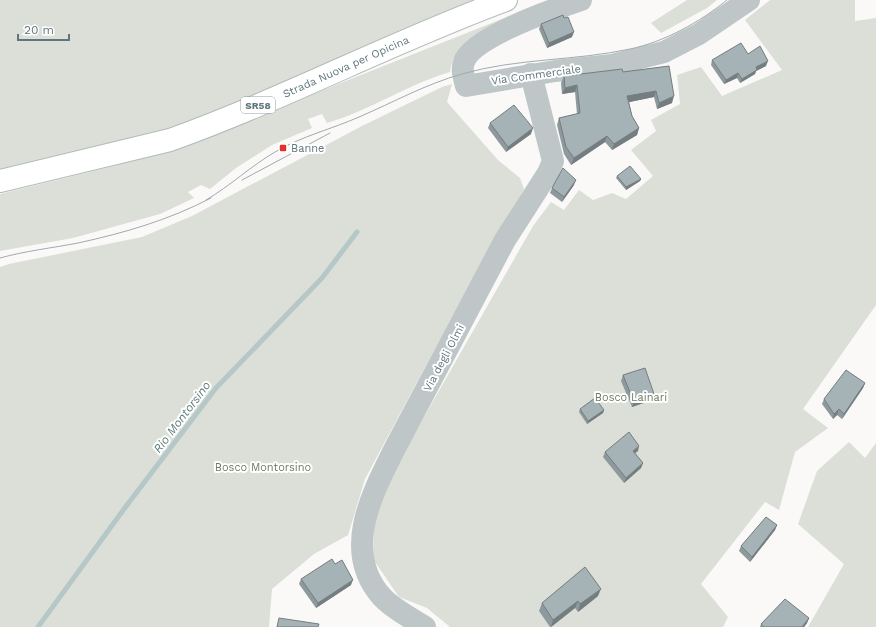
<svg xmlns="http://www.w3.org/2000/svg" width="876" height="627" viewBox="0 0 876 627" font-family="'Work Sans',sans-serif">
	<rect width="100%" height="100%" fill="#faf9f8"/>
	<g fill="#dbdfd7">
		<path d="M0 0H474L242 102 153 134 0 171Z"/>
		<path d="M550 0C523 13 478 30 458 52 453 57 451 65 450 72 406 85 369 111 327 123L322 114 308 119 312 128 272 145 236 168 210 189 201 185 188 192 194 198 160 214 73 238 0 251V194L114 166 197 140Z"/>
		<path d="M687 0H717L707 8 661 33 651 23Z"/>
		<path d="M770 0H855V21L876 18V305L803 409 828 428 795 452 779 510 765 502 701 584 728 617 723 627H450L427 608 399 597 373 559 374 524 392 473 533 226 551 202 564 210 579 190 593 200 612 193 626 199 653 176 631 150 656 131 651 120 680 104 677 75 701 67 722 96 782 70 745 20Z"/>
		<path d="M452 84 447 102 498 160 520 178 524 189 511 214 468 287 365 479 348 535 314 554 272 589 269 627H0V267L9 264 142 237 192 216 362 126 442 87Z"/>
		<path d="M849 442 865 458 876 443V627H808L844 564 798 524 817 471Z"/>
	</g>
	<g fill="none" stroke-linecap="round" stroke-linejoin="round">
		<path stroke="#b6c7c8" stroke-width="5" d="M38 627 124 509 216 388 322 278 357 232"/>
		<g stroke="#b2babd" stroke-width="24">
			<path id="major" d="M0 181 170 140C284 99 392 42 506 0"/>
		</g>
		<g stroke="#bec6c8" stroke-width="22">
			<path d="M581 0C557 8 471 37 464 62 461 69 464 78 466 86L555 71 612 65 664 52 699 34 749 0"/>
			<path d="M425 627C411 618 393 609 382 597 341 551 372 494 395 448L505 240 548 173 553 161 531 74"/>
		</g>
		<use href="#major" stroke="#fff" stroke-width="22"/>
		<g stroke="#a0abaf" stroke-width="1">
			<path d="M242 180 330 133"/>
			<path d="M206 200C230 186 251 166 275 152 302 136 332 129 359 117 394 102 426 84 462 74 517 58 575 61 630 49 664 42 700 22 727 0"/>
			<path d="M0 258C25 251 52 248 78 243 124 233 169 220 211 198"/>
		</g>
	</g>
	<g fill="#8e999d">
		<path d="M564 18 572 37 547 48 539 29 541 24Z"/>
		<path d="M748 54 766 66 756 71 755 74 740 83 737 78 724 84 711 65 712 60Z"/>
		<path d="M669 66 672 103 657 109 654 97 629 102 632 116 639 128 637 135 612 150 605 142 571 165 564 154 557 125 559 118 577 114 575 92 562 94 561 83 564 76 623 72Z"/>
		<path d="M490 123 531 134 506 152 488 128Z"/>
		<path d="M617 176 641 179 640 181 626 190 616 178Z"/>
		<path d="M574 185 562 202 550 193 552 188Z"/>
		<path d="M623 375 654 394 652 400 632 407 621 381Z"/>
		<path d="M865 383 863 388 842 419 837 415 833 419 822 404 824 399Z"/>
		<path d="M580 409 604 410 603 413 587 424 579 412Z"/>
		<path d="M638 451 635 453 643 463 641 468 624 483 603 457 605 452Z"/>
		<path d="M777 525 775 530 750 562 739 551 741 546Z"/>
		<path d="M301 579 351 585 316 608 299 584Z"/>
		<path d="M598 596 578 612 575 608 551 627H550L539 611 542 603Z"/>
		<path d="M809 618 807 623 804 627H760L761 624Z"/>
	</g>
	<g fill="#747d7f">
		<path d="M574 32 572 37 547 48 549 43Z"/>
		<path d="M768 61 766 66 756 71 755 74 740 83 742 79 756 67Z"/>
		<path d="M738 73 737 78 724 84 726 80Z"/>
		<path d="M577 85 575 92 562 94 565 88Z"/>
		<path d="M656 91 654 97 625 103 627 96Z"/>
		<path d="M674 96 672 103 657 109 659 103Z"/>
		<path d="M533 128 531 134 506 152 508 147Z"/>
		<path d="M639 128 637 135 612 150 614 144Z"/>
		<path d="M607 136 605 142 571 165 574 158Z"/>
		<path d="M641 179 640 181 626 190V187Z"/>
		<path d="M576 180 574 185 562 202 564 197Z"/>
		<path d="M865 383 863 388 842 419 844 414Z"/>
		<path d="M654 394 652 400 632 407 634 402Z"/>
		<path d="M839 409 837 415 833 419 834 414Z"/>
		<path d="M604 410 603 413 587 424 588 421Z"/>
		<path d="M639 446 638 451 631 456 633 451Z"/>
		<path d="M643 463 641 468 624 483 626 478Z"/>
		<path d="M777 525 775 530 750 562 752 557Z"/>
		<path d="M353 580 351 585 316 608 318 603Z"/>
		<path d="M601 589 598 596 578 612 580 604Z"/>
		<path d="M578 601 575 608 551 627 553 620Z"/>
		<path d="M809 618 807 623 804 627H802Z"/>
	</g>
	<g fill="#a5b2b6" stroke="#747d7f">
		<path d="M563 15 564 18 568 17 574 32 549 43 541 24Z"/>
		<path d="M741 43 748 54 760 46 768 61 756 67 757 70 742 79 738 73 726 80 712 60Z"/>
		<path d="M669 66 674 96 659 103 656 91 627 96 632 116 639 128 614 144 607 136 574 158 566 147 559 118 580 113 577 85 565 88 564 76 622 69 623 72Z"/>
		<path d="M514 105 533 128 508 147 490 123Z"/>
		<path d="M630 166 641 179 626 187 617 176Z"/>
		<path d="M563 168 576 180 564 197 552 188Z"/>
		<path d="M645 368 654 394 634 402 623 375Z"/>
		<path d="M846 370 865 383 844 414 839 409 834 414 824 399Z"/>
		<path d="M595 398 604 410 588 421 580 409Z"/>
		<path d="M629 432 639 446 633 451 643 463 626 478 605 452Z"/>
		<path d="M766 517 777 525 752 557 741 546Z"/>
		<path d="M332 559 335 564 342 560 353 580 318 603 301 579Z"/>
		<path d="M585 567 601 589 580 604 578 601 553 620 542 603Z"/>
		<path d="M785 599 809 618 802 627H764L761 624Z"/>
		<path d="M279 618 319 624 318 627H277Z"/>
	</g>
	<rect fill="#e4312d" stroke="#fff" stroke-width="1.5" x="279" y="144" width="8" height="8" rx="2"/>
	<g text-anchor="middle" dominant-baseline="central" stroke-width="4" stroke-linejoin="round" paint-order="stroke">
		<rect fill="#fff" stroke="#909fa4" stroke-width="1" x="241" y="97" width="34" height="16" rx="3"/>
		<g font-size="10" font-weight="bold" fill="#60767d">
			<text x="258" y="105">SR58</text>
		</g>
		<g font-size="11" fill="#60767d" stroke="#fff">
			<text transform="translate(346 67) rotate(-24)">Strada Nuova per Opicina</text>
			<text transform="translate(536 75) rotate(-8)">Via Commerciale</text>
			<text transform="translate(444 358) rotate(-62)">Via degli Olmi</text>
		</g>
		<g font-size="11" fill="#60767d" stroke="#fff" text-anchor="start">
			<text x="291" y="148">Banne</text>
		</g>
		<g font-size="11" fill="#6d7a64" stroke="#fff">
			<text x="631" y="397">Bosco Lainari</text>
			<text x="263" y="467">Bosco Montorsino</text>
		</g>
		<g font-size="12" font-style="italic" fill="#607b7c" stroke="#fff">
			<text transform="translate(182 417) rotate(-53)">Rio Montorsino</text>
		</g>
	</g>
	<path d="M18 34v6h51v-6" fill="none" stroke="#60767d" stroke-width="2"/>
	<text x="24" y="34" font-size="12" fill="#60767d" stroke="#ffffff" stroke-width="3" paint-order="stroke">20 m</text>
</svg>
